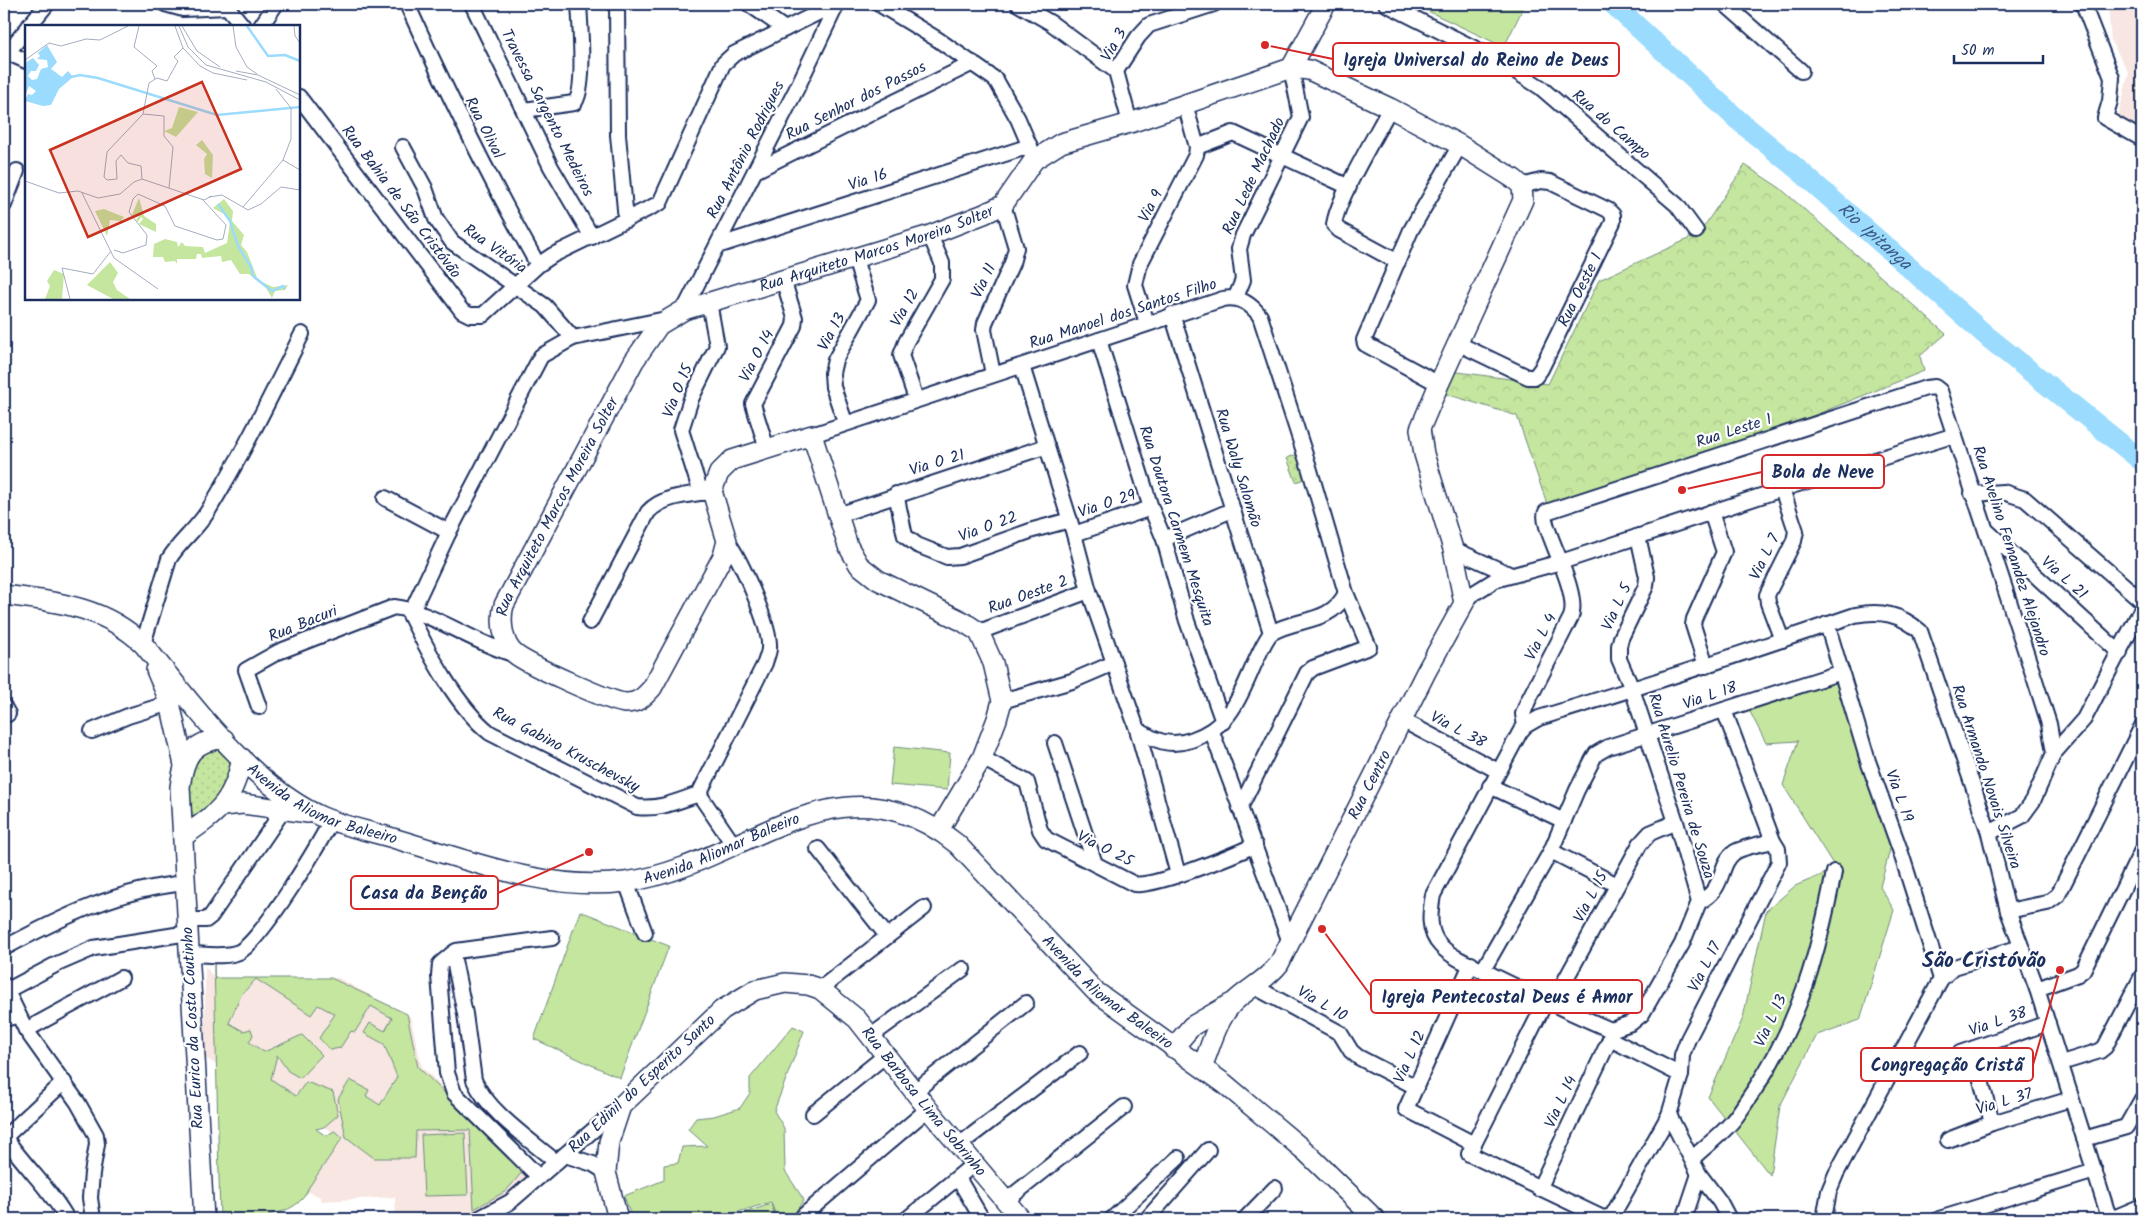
<svg xmlns="http://www.w3.org/2000/svg" width="2146" height="1223" viewBox="0 0 2146 1223" font-family="Kalam,sans-serif">
	<defs>
		<pattern id="forest-crowns" width="20" height="18" patternUnits="userSpaceOnUse" patternTransform="scale(1.25)"><rect width="20" height="18" fill="#c5e69f"/><path d="M2 6a3 3 0 1 1 6 0M12 15a3 3 0 1 1 6 0" fill="none" stroke="#a9c68b"/></pattern>
		<pattern id="park-dots" width="8" height="8" patternUnits="userSpaceOnUse" patternTransform="scale(1.25)"><rect width="8" height="8" fill="#c5e69f"/><path d="M2 2h.1M6 6h.1" fill="none" stroke="#a9c68b" stroke-width="1.8" stroke-linecap="round"/></pattern>
	</defs>
	<rect width="100%" height="100%" fill="#fff"/>
	<filter id="ink" filterUnits="userSpaceOnUse"><feTurbulence type="fractalNoise" baseFrequency=".02" numOctaves="2"/><feDisplacementMap in="SourceGraphic" scale="10" xChannelSelector="R" yChannelSelector="G"/><feConvolveMatrix kernelMatrix="1 2 1 2 8 2 1 2 1" color-interpolation-filters="sRGB"/></filter>
	<g filter="url(#ink)">
		<g fill="#f7e6e1">
			<path d="M2108 4H2142V135L2117 120 2129 73 2111 41Z"/>
			<path d="M205 966 214 978H338L410 1016 422 1067 533 1172 505 1199 476 1214 458 1219H396L395 1197 322 1201 321 1197 302 1189 338 1135 205 1058Z"/>
		</g>
		<g fill="#c5e69f" stroke="#708a7e">
			<path d="M1413 4H1525L1504 47Z"/>
			<path d="M1845 673 1892 842 1880 887 1894 910 1860 1020 1817 1035 1780 1106 1770 1175 1708 1097 1743 1018 1766 911 1795 886 1836 869 1783 785 1798 741 1766 743 1746 704Z"/>
			<path d="M894 747 950 753 947 790 890 785Z"/>
			<path d="M580 911 669 946 620 1078 534 1039Z"/>
			<path d="M214 959V978H331L407 1014 418 1067 524 1170 506 1191 474 1209 470 1130 416 1131 415 1158H374L346 1137 338 1099 350 1080 369 1090 366 1096 380 1105 397 1077 384 1044 364 1033 370 1023 385 1031 392 1018 371 1006 355 1032 351 1031 340 1048 330 1050 319 1038 335 1014 318 1005 311 1015 256 979 241 995 229 1023 243 1031 251 1029 253 1035 249 1042 264 1052 302 1035 322 1055 300 1078 288 1071 277 1055 271 1079 296 1096 306 1082 333 1092 338 1115 324 1127 316 1129 326 1136 334 1131 343 1137 309 1187C304 1203 287 1212 271 1214L266 1219H220Z"/>
			<path d="M793 1026 804 1031 774 1111 784 1128 785 1171 804 1200 790 1219H777L771 1202 715 1219H632L624 1196 664 1180V1165L678 1163 682 1147 707 1146 688 1129 696 1118 714 1116 740 1108 750 1093V1078Z"/>
			<path d="M465 1133 468 1195 424 1196 421 1135Z"/>
			<path d="M771 1204 776 1219H743L741 1214Z"/>
		</g>
		<path fill="url(#forest-crowns)" stroke="#708a7e" d="M1745 165 1780 188 1946 334 1920 356 1924 371 1682 469 1550 513 1517 416 1440 392 1450 371 1548 384 1599 280 1699 234Z"/>
		<g fill="url(#park-dots)" stroke="#708a7e">
			<path d="M1301 453 1310 477 1296 482 1287 458Z"/>
			<path d="M215 748 229 759C234 794 217 801 191 819L190 785 194 759Z"/>
		</g>
		<g fill="none" stroke-linecap="round" stroke-linejoin="round">
			<path stroke="#9bdbfd" stroke-width="21" id="s1" d="M1613 4 1738 120 1801 172 1989 338 2142 461"/>
			<g stroke="#1b2f5e" stroke-width="18">
				<g id="street">
					<path d="M165 4 183 9 227 7"/>
					<path d="M225 4 243 26"/>
					<path d="M407 4C447 93 490 180 538 265"/>
					<path d="M472 4 551 167 592 237"/>
					<path d="M617 4 618 135 626 220"/>
					<path d="M749 4 785 29"/>
					<path d="M879 4 937 39 996 80 1018 119 1033 154"/>
					<path d="M1018 4 1051 23 1116 71"/>
					<path d="M1386 4 1498 60 1540 87 1677 205 1696 231"/>
					<path d="M1725 4 1801 71"/>
					<path d="M2083 4 2112 78 2110 101 2105 118 2142 139"/>
					<path d="M29 26 47 4"/>
					<path d="M261 26 276 4"/>
					<path d="M4 51 26 61"/>
					<path d="M7 53 26 30"/>
					<path d="M299 97 462 311 470 315H483L538 265 553 255 660 203 723 64 734 54 836 4"/>
					<path d="M1390 108C1376 135 1337 199 1334 225L1339 230 1398 262"/>
					<path d="M524 110 574 103C586 93 580 22 579 4"/>
					<path d="M1130 123 1116 71 1138 37 1149 25 1214 4"/>
					<path d="M403 147 425 188 436 219 452 242 545 306 573 338"/>
					<path d="M1197 147 1233 133 1349 187"/>
					<path d="M755 171 973 63"/>
					<path d="M4 205 17 171"/>
					<path d="M717 246 1030 146"/>
					<path d="M1236 297 1243 280 1239 249 1243 235 1301 117 1291 68"/>
					<path d="M684 310 797 88 837 4"/>
					<path d="M1172 314 1271 633"/>
					<path d="M666 319 573 338 541 356 449 532 410 615C429 653 456 706 490 733L637 807C659 810 678 801 699 794L765 663C766 659 769 653 769 648 771 627 740 558 727 541"/>
					<path d="M1147 323 1135 285 1140 264 1196 155 1197 147 1185 104"/>
					<path d="M1099 340 1151 508 1164 539 1187 621 1223 722"/>
					<path id="s2" d="M1457 343 1528 377H1535L1541 369 1613 222V215L1608 210 1550 182 1541 181 1522 186"/>
					<path d="M1022 366 1074 534 1089 591 1137 729 1178 874"/>
					<path d="M993 374 984 330 985 323 1012 263 1016 248 1003 205"/>
					<path d="M1439 384 1365 344 1364 340 1411 230 1460 145"/>
					<path d="M916 399 901 355 906 342 942 279V263L930 235"/>
					<path d="M845 422 833 387 832 373 835 360 868 300 855 259"/>
					<path d="M812 435 1223 299C1239 296 1250 303 1260 316L1309 467 1346 593 1369 647 1313 668 1307 673 1240 808"/>
					<path d="M767 449 753 404 794 326 795 318 783 279"/>
					<path d="M701 493 681 430 691 399 717 346 709 302"/>
					<path d="M896 494 905 536 917 545 947 557 960 556 1033 530 1070 520"/>
					<path d="M1972 494 2003 492 2025 499 2142 601"/>
					<path d="M385 498 449 532"/>
					<path d="M838 515 1047 446"/>
					<path d="M1987 531 2120 653"/>
					<path d="M1074 534 1151 508"/>
					<path d="M1638 536 1647 577 1646 586 1621 638 1619 646V659L1632 689 1676 822 1699 902 1682 944 1642 1014 1631 1023 1611 1030C1571 1013 1533 995 1494 976 1477 967 1454 960 1441 946 1427 932 1430 912 1433 895L1520 732 1525 726 1539 718C1645 686 1750 651 1855 615 1881 610 1900 614 1920 631L1989 833 2008 911 2037 989 2107 1211 2112 1219"/>
					<path d="M1164 539 1232 510"/>
					<path d="M1453 549 1511 575"/>
					<path d="M1464 603 1474 593 1495 580 1561 562 1782 489 1955 435"/>
					<path d="M590 622 648 512C663 496 687 495 708 492"/>
					<path d="M1827 624 1868 761 1900 850 1941 979"/>
					<path d="M979 632 1089 591"/>
					<path d="M1782 640 1768 603 1767 595 1794 541 1796 531 1782 489"/>
					<path d="M143 644 169 559C180 541 197 529 208 511 243 454 272 394 302 334"/>
					<path d="M1706 666 1693 625 1694 619 1724 552 1711 512"/>
					<path d="M1002 701 1072 681 1114 663"/>
					<path d="M4 707 8 714"/>
					<path d="M259 707 246 670 278 652 394 607C433 612 473 643 513 654"/>
					<path d="M1402 720 1498 771"/>
					<path d="M1525 726 1523 714 1528 701 1571 617C1581 589 1538 524 1546 512L1926 388 1935 387 1940 391 2035 680 2049 724 2054 753"/>
					<path d="M1137 729C1154 741 1170 747 1191 740 1234 725 1240 694 1258 656 1262 648 1265 640 1271 633 1298 617 1330 625 1346 593"/>
					<path d="M92 731 128 716 170 703"/>
					<path d="M1212 732 1290 942"/>
					<path d="M1055 743 1095 864"/>
					<path d="M982 758 1027 782 1040 830 1046 839 1134 884C1153 888 1234 855 1255 845"/>
					<path d="M1490 786 1564 821"/>
					<path d="M699 794 733 844"/>
					<path d="M1989 833 2022 816 2033 801 2054 753 2084 719 2142 608"/>
					<path d="M818 849 887 936"/>
					<path d="M1551 851 1617 885"/>
					<path d="M626 882 645 933"/>
					<path d="M1699 902C1727 888 1717 865 1735 852 1745 846 1762 844 1773 841"/>
					<path d="M2008 911 2047 903 2058 895 2142 726"/>
					<path d="M187 920H206L211 916 284 809"/>
					<path d="M552 938 456 951 453 955 465 1014 474 1080C488 1112 529 1139 556 1162"/>
					<path d="M4 948C62 917 119 889 186 883"/>
					<path d="M453 953 440 964 439 976 447 1073 454 1093 539 1177"/>
					<path d="M189 954C203 954 225 958 239 952 262 940 318 846 332 819"/>
					<path d="M1471 964 1406 1109 1474 1144"/>
					<path d="M1483 970 1551 851 1577 790 1593 759 1596 754 1608 747 1842 672"/>
					<path d="M4 985 26 1030 78 1103 96 1135 97 1144 92 1173 90 1198 93 1219"/>
					<path d="M1255 987 1340 1033 1351 1051 1358 1057 1416 1087"/>
					<path d="M820 989 924 908"/>
					<path d="M2037 989 2078 974 2083 970 2142 850"/>
					<path d="M6 991 57 964 94 948 188 933"/>
					<path d="M1546 1001 1469 1154 1603 1218 1612 1216 1669 1115 1681 1075 1682 1055 1688 1039 1779 862 1778 849 1773 841 1724 710"/>
					<path d="M1552 1004 1640 844 1650 833 1676 822"/>
					<path d="M4 1019 17 1016"/>
					<path d="M26 1030 121 978"/>
					<path d="M871 1036 963 969"/>
					<path d="M1610 1039 1681 1075"/>
					<path d="M1973 1049 1992 1123"/>
					<path d="M1960 1053 2048 1023"/>
					<path d="M2061 1063 2100 1051 2105 1047 2142 976"/>
					<path d="M915 1091 1026 1003"/>
					<path d="M813 1114 886 1055"/>
					<path d="M1669 1115 1699 1174 1720 1202 1729 1219"/>
					<path d="M4 1136C23 1165 50 1188 67 1219"/>
					<path d="M5 1137 64 1082"/>
					<path d="M2084 1139 2126 1127 2142 1099"/>
					<path d="M1948 1140 1992 1123 2071 1099"/>
					<path d="M959 1145 1080 1053"/>
					<path d="M565 1155 593 1164 606 1172"/>
					<path d="M1692 1159C1704 1147 1720 1136 1731 1123 1740 1113 1747 1100 1755 1089 1800 1021 1819 951 1834 872"/>
					<path d="M958 1178 982 1219"/>
					<path d="M1539 1189 1610 1039 1611 1030"/>
					<path d="M1007 1200 1124 1107"/>
					<path d="M804 1215 928 1109"/>
					<path d="M478 1219 510 1202 620 1107"/>
					<path d="M907 1219 974 1164"/>
					<path d="M1112 1219 1178 1158"/>
					<path d="M1147 1219 1208 1150"/>
					<path d="M1245 1219 1275 1188"/>
					<path d="M1684 1219 1699 1174"/>
					<path d="M1824 1219 1829 1191 1836 1174 1941 979 1954 967 2021 947"/>
					<path d="M1939 1219 2095 1171"/>
					<path d="M2111 1219 2142 1206"/>
				</g>
			</g>
			<g stroke="#1b2f5e" stroke-width="22">
				<g id="secondary">
					<path d="M1291 68 1326 4"/>
					<path id="s3" d="M4 595C57 602 103 606 143 644 182 691 219 742 266 781 281 793 299 806 316 814 340 826 370 831 396 839 468 860 548 892 625 882 744 867 836 747 957 844L1095 991 1225 1084 1306 1152 1375 1219"/>
					<path d="M156 670 170 703 184 765"/>
					<path d="M223 806 243 804 308 813"/>
					<path id="s4" d="M939 830 982 758 997 719 1002 701 993 663 979 632 962 621 878 580 859 565 848 546 812 435 732 460 719 473 712 491 727 541 723 556 652 688C644 697 638 703 626 703 612 703 527 664 515 654 502 644 500 619 504 605L634 361 659 325 684 310 930 235 984 214 1003 205 1034 160 1061 143 1130 123 1291 68 1309 70 1390 108 1460 145 1514 179 1522 186 1523 200 1439 384 1420 429 1424 454 1453 549 1464 603 1426 672 1279 964C1266 981 1246 989 1232 1004 1216 1022 1211 1046 1202 1067"/>
					<path d="M184 836C220 811 233 802 242 758"/>
					<path d="M1173 1048 1192 1026 1230 1004"/>
					<path d="M204 1219 180 787C184 757 192 740 224 739"/>
					<path id="s5" d="M618 1219 606 1172 609 1142 621 1106 722 1010 755 990 785 983 808 985 820 989 857 1019 928 1109 1021 1219"/>
				</g>
			</g>
			<use href="#street" stroke="#fff" stroke-width="14"/>
			<use href="#secondary" stroke="#fff" stroke-width="19"/>
		</g>
	</g>
	<g text-anchor="middle" dominant-baseline="central" stroke-width="4.5" stroke-linejoin="round" paint-order="stroke">
		<g font-size="16" fill="#1b2f5e" stroke="#fff">
			<text transform="translate(1114 45) rotate(-60)">Via 3</text>
			<text transform="translate(856 101) rotate(-27)">Rua Senhor dos Passos</text>
			<text transform="translate(547 113) rotate(63)">Travessa Sargento Medeiros</text>
			<text transform="translate(1611 125) rotate(41)">Rua do Campo</text>
			<text transform="translate(484 128) rotate(63)">Rua Olival</text>
			<text transform="translate(746 150) rotate(-63)">Rua Antônio Rodrigues</text>
			<text transform="translate(1254 176) rotate(-65)">Rua Lede Machado</text>
			<text transform="translate(868 180) rotate(-18)">Via 16</text>
			<text transform="translate(401 202) rotate(53)">Rua Bahia de São Cristóvão</text>
			<text transform="translate(1151 206) rotate(-62)">Via 9</text>
			<text stroke="none"><textPath href="#s4" startOffset="1590">Rua Arquiteto Marcos Moreira Solter</textPath></text>
			<text transform="translate(495 249) rotate(35)">Rua Vitória</text>
			<text transform="translate(984 281) rotate(-64)">Via 11</text>
			<text stroke="none"><textPath href="#s2" startOffset="184">Rua Oeste 1</textPath></text>
			<text transform="translate(905 308) rotate(-60)">Via 12</text>
			<text transform="translate(1123 314) rotate(-18)">Rua Manoel dos Santos Filho</text>
			<text transform="translate(832 332) rotate(-61)">Via 13</text>
			<text transform="translate(757 356) rotate(-62)">Via O 14</text>
			<text transform="translate(678 391) rotate(-68)">Via O 15</text>
			<text transform="translate(1734 431) rotate(-18)">Rua Leste 1</text>
			<text transform="translate(937 463) rotate(-17)">Via O 21</text>
			<text transform="translate(1238 468) rotate(73)">Rua Waly Salomão</text>
			<text transform="translate(1107 504) rotate(-18)">Via O 29</text>
			<text stroke="none"><textPath href="#s4" startOffset="1150">Rua Arquiteto Marcos Moreira Solter</textPath></text>
			<text transform="translate(1176 526) rotate(72)">Rua Doutora Carmem Mesquita</text>
			<text transform="translate(988 527) rotate(-20)">Via O 22</text>
			<text transform="translate(2011 551) rotate(72)">Rua Avelino Fernandez Alejandro</text>
			<text transform="translate(1765 557) rotate(-64)">Via L 7</text>
			<text transform="translate(2064 578) rotate(42)">Via L 21</text>
			<text transform="translate(1028 595) rotate(-20)">Rua Oeste 2</text>
			<text transform="translate(1617 607) rotate(-65)">Via L 5</text>
			<text transform="translate(303 624) rotate(-22)">Rua Bacuri</text>
			<text transform="translate(1541 637) rotate(-63)">Via L 4</text>
			<text transform="translate(1710 696) rotate(-19)">Via L 18</text>
			<text transform="translate(1458 730) rotate(28)">Via L 38</text>
			<text transform="translate(566 750) rotate(28)">Rua Gabino Kruschevsky</text>
			<text transform="translate(1986 777) rotate(72)">Rua Armando Novais Silveira</text>
			<text transform="translate(1370 785) rotate(-63)">Rua Centro</text>
			<text transform="translate(1681 786) rotate(73)">Rua Aurelio Pereira de Souza</text>
			<text transform="translate(1899 796) rotate(70)">Via L 19</text>
			<text stroke="none"><textPath href="#s3" startOffset="396">Avenida Aliomar Baleeiro</textPath></text>
			<text stroke="none"><textPath href="#s3" startOffset="816">Avenida Aliomar Baleeiro</textPath></text>
			<text transform="translate(1105 849) rotate(27)">Via O 25</text>
			<text transform="translate(1591 897) rotate(-62)">Via L 15</text>
			<text transform="translate(1705 967) rotate(-63)">Via L 17</text>
			<text stroke="none"><textPath href="#s3" startOffset="1280">Avenida Aliomar Baleeiro</textPath></text>
			<text transform="translate(1322 1004) rotate(30)">Via L 10</text>
			<text transform="translate(1771 1021) rotate(-65)">Via L 13</text>
			<text transform="translate(1998 1022) rotate(-19)">Via L 38</text>
			<text transform="translate(193 1028) rotate(-93)">Rua Eurico da Costa Coutinho</text>
			<text transform="translate(1410 1057) rotate(-66)">Via L 12</text>
			<text transform="translate(642 1084) rotate(-43)">Rua Edinil do Esperito Santo</text>
			<text stroke="none"><textPath href="#s5" startOffset="515">Rua Barbosa Lima Sobrinho</textPath></text>
			<text transform="translate(1561 1102) rotate(-65)">Via L 14</text>
			<text transform="translate(2004 1102) rotate(-17)">Via L 37</text>
		</g>
		<g font-size="18" font-style="italic" fill="#3b5a86" stroke="#fff">
			<text stroke="none"><textPath href="#s1" startOffset="350">Rio Ipitanga</textPath></text>
		</g>
		<g font-size="21" font-weight="bold" fill="#1b2f5e" stroke="#fff">
			<text x="1984" y="961">São Cristóvão</text>
		</g>
	</g>
	<g transform="translate(25 25)">
		<rect width="275" height="275" fill="#fff"/>
		<path d="M177 115 188 130 187 153 180 149 179 134 182 129 171 120ZM114 173 119 191 131 199V207L114 199 118 194 116 192 113 197 111 195 116 188 109 193 107 190ZM199 174 208 186 207 196 219 210 216 220 222 227 233 255 248 262 263 260 260 265 250 266 247 273 241 263 224 249H215L206 235 197 237 196 231 177 233 176 229H172L171 234H152V239L150 236 140 237 138 232H128L129 219 140 214 152 217 153 222 157 217 160 221 178 222 180 228 202 218 205 197 199 189 188 183ZM79 184 99 192 96 196 85 195 82 211 70 186ZM85 237 93 248 88 257 92 265 105 274H88L62 260ZM29 245 39 249 37 274H20L25 261 22 256Z" fill="#c5e69f"/>
		<path d="M154 82 173 87 151 112 139 106 147 103Z" fill="#c5e69f"/>
		<path d="M22 20 32 37 26 44 37 52 43 46 48 52 34 64 26 80 18 81 0 76 3 69 7 70 11 66 4 61 0 71V38L8 33 14 40 11 46H6L3 51 7 55 12 54 16 44 23 42 22 35 12 34 15 31 13 28Z" fill="#9bdbfd"/>
		<path fill="none" stroke="#9bdbfd" stroke-width="2.5" d="M222 1 243 31 260 30 275 36M46 52 55 50 73 53 192 90 275 82M193 179 205 196 213 221 226 242 228 251 247 266 258 261 260 264"/>
		<path fill="none" stroke="#a4acbf" stroke-width="1" d="M114 1 109 22 132 41 127 46 130 54M150 1 158 23 175 41 188 48 222 55M154 1 163 22 181 40 241 57 275 75M157 1 172 26 195 42M208 1 211 22 222 42 232 49M269 1 270 11 275 18M0 35 24 18 36 21 61 14 75 15 103 1M211 46 233 50 275 70M118 89 139 91V111L148 122 144 163M118 89 124 58 132 53 142 56 153 36 149 32 158 23M258 135 275 145M117 154 116 141 103 138 96 130 91 136 92 154 82 155 79 152 82 127 118 89M0 156 34 168 53 166 73 173 95 169 109 157 117 154 179 175 187 171M57 168 89 233 133 264M184 172 197 170 223 185 236 179 256 162 275 165M218 182 258 135 266 114V83L251 64M89 225 98 228 121 220 122 210 104 187 108 174 113 169 140 181 150 201 192 215 198 214 201 200 178 175M45 274 37 243 68 249 86 226"/>
		<path fill="#c8321e" fill-opacity="0.15" stroke="#c8321e" stroke-width="2.5" d="M177 57 216 144 63 212 25 125Z"/>
		<rect width="275" height="275" fill="none" stroke="#1b2f5e" stroke-width="2.5"/>
	</g>
	<path fill="none" stroke="#d62828" stroke-width="2" d="M1265 45L1333 59M1682 490L1762 472M589 852L498 893M1322 929L1371 996M2060 970L2033 1065"/>
	<g fill="#d62828" stroke="#fff" stroke-width="2">
		<circle cx="1265" cy="45" r="5"/>
		<circle cx="1682" cy="490" r="5"/>
		<circle cx="589" cy="852" r="5"/>
		<circle cx="1322" cy="929" r="5"/>
		<circle cx="2060" cy="970" r="5"/>
	</g>
	<g fill="#fff" stroke="#d62828" stroke-width="2">
		<rect x="1333" y="43" width="286" height="33" rx="5"/>
		<rect x="1762" y="455" width="122" height="33" rx="5"/>
		<rect x="351" y="876" width="147" height="33" rx="5"/>
		<rect x="1371" y="980" width="271" height="33" rx="5"/>
		<rect x="1861" y="1048" width="172" height="33" rx="5"/>
	</g>
	<g font-size="18" text-anchor="middle" font-weight="bold" fill="#1b2f5e">
		<text x="1476" y="66">Igreja Universal do Reino de Deus</text>
		<text x="1823" y="478">Bola de Neve</text>
		<text x="424" y="899">Casa da Benção</text>
		<text x="1507" y="1003">Igreja Pentecostal Deus é Amor</text>
		<text x="1947" y="1071">Congregação Cristã</text>
	</g>
	<rect width="2146" height="1223" fill="none" stroke="#fff" stroke-width="20"/>
	<rect x="10" y="10" width="2126" height="1203" fill="none" stroke="#1b2f5e" stroke-width="2" filter="url(#ink)"/>
	<path d="M1954 55v8h89v-8" fill="none" stroke="#1b2f5e" stroke-width="2.5"/>
	<text x="1961" y="55" font-size="15" fill="#1b2f5e" stroke="#ffffff" stroke-width="4" paint-order="stroke">50 m</text>
</svg>
